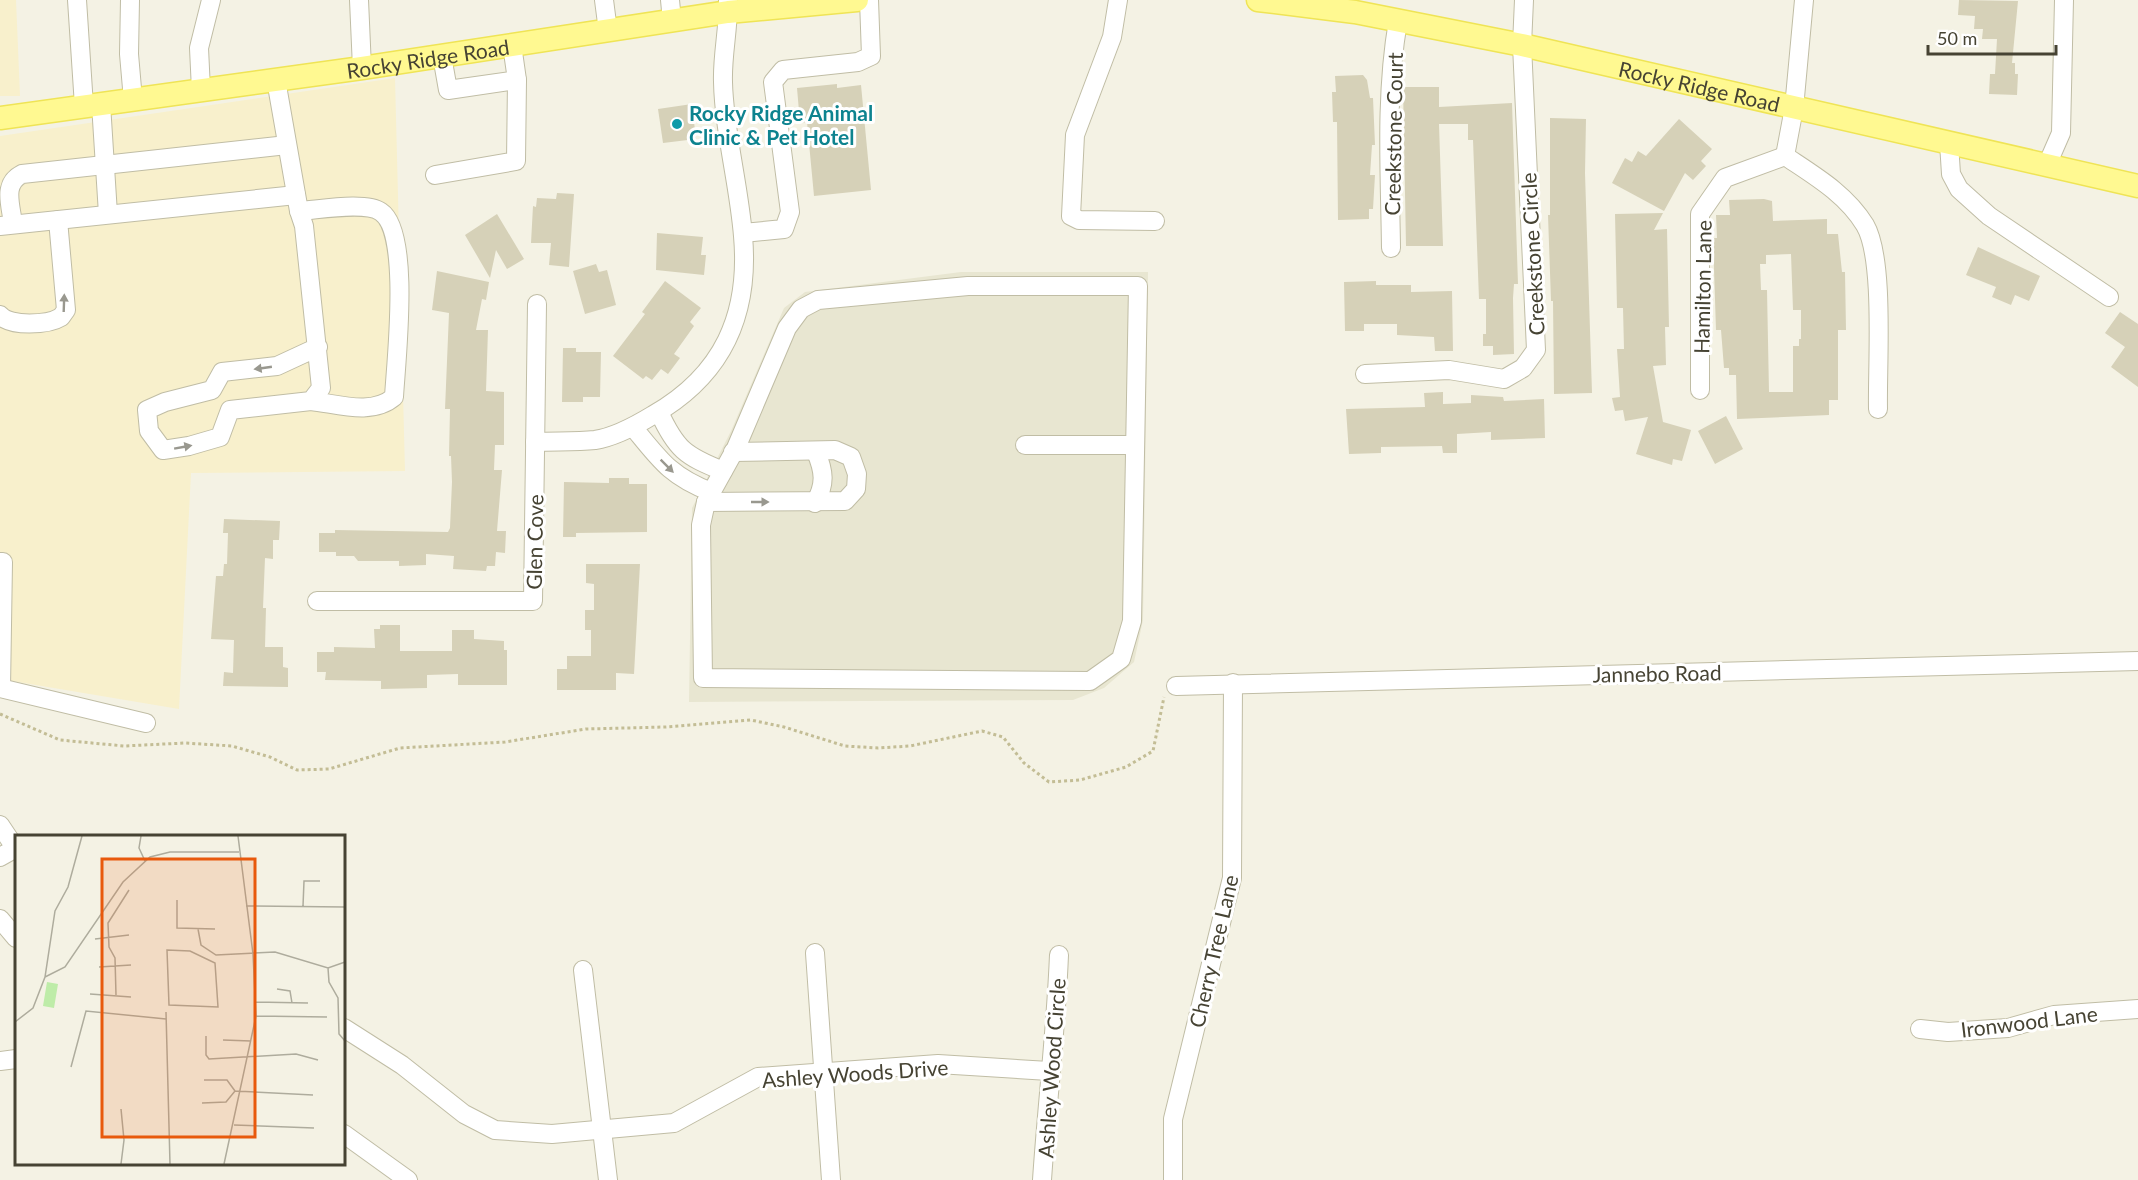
<svg xmlns="http://www.w3.org/2000/svg" width="2138" height="1180" viewBox="0 0 2138 1180" font-family="Lato,sans-serif">
	<rect width="100%" height="100%" fill="#f4f2e4"/>
	<path fill="#e8e6d1" d="M961 272H1148L1143 620 1134 662 1104 688 1073 700 689 702 692 508 731 431 784 308 805 292Z"/>
	<g fill="#f8f0cc">
		<path d="M0 0H16L20 96H0Z"/>
		<path d="M395 78 405 471 191 473 179 709 0 679V136Z"/>
	</g>
	<g fill="#d6d1b8" fill-rule="evenodd">
		<path d="M1959 0 2018 1 2012 63H2015V74H2018L2017 95 1989 94 1990 74H1995L1997 39H1982L1983 29H1974L1975 16 1958 15Z"/>
		<path d="M1363 75 1367 80 1370 98H1373L1375 145H1372L1370 175H1375L1373 209H1369V219L1338 220 1337 122H1333L1332 92H1336L1335 76Z"/>
		<path d="M837 84V88L861 85 871 190 814 196 807 122 800 123 797 88Z"/>
		<path d="M1403 87H1439V107L1512 103 1518 284H1514L1513 298 1514 354 1493 355V346H1483V334H1486V299H1479L1473 140H1468V124H1439L1443 246H1406Z"/>
		<path d="M692 104 696 139 663 143 658 109Z"/>
		<path d="M1550 118 1586 119 1585 173 1592 393 1554 394 1553 301H1551L1548 215H1550Z"/>
		<path d="M1679 119 1712 149 1701 161 1706 166 1693 180 1685 173 1664 211 1612 183 1625 158 1632 162 1638 151 1646 156Z"/>
		<path d="M557 193 574 194 569 267 549 265 551 243H531L533 206 536 207 537 198 556 199Z"/>
		<path d="M1764 199 1772 201 1773 221 1827 219V234H1838L1842 272H1845L1846 330H1838V400H1829V415L1737 419 1736 375H1729V368H1724L1721 330H1716L1713 238H1717L1716 215H1730L1729 200ZM1791 254 1793 310H1801V339H1799V346H1793V392H1769L1767 290H1761L1760 264H1766V255Z"/>
		<path d="M1663 213 1654 230 1667 229 1669 327H1665L1666 365 1653 366 1663 422 1691 430 1682 461 1673 459 1672 465 1636 454 1648 417 1625 421 1623 410 1615 411 1612 398 1620 397 1617 349H1624L1623 308H1617L1615 214Z"/>
		<path d="M497 214 524 259 507 269 496 250 490 278 465 235Z"/>
		<path d="M657 233 703 237 701 255H706L704 275 656 270Z"/>
		<path d="M1978 247 2040 276 2029 301 2015 295 2011 305 1992 297 1996 287 1966 275Z"/>
		<path d="M596 264 599 272 607 270 616 305 585 314 573 271Z"/>
		<path d="M437 271 489 282 486 300 482 299 476 330H488L486 391 504 392V445H495L494 470H502L497 531H506L505 553 496 552 495 566H487L486 571 453 569 454 556 426 554V565L399 566V561H358L354 556H336V552H319V533H335V530L448 532 450 528 452 482 451 456H449L450 409H445L449 313 432 310Z"/>
		<path d="M665 281 701 308 690 322 694 326 674 354 680 358 668 374 661 369 652 380 646 376 643 379 613 356 645 314 642 312Z"/>
		<path d="M1376 281V285H1411V292L1452 291 1453 351H1435L1434 337 1397 335V324H1364V331H1345L1344 282Z"/>
		<path d="M2120 312 2138 324V387L2111 367 2125 347 2105 333Z"/>
		<path d="M563 348H576V352H601L600 397H583V402H562Z"/>
		<path d="M1443 392V404L1471 403V395L1503 397 1504 401 1544 399 1545 438 1491 440V432L1457 434V453H1443L1442 446 1381 447V453L1349 454 1346 409 1425 407 1424 393Z"/>
		<path d="M1726 416 1743 449 1715 464 1698 431Z"/>
		<path d="M609 478H629V484H647V532L576 533V537H563L564 482 609 483Z"/>
		<path d="M224 519 280 521 279 540H273V559L265 558 263 608H266L265 647H283V667L288 668V687L223 686 224 672 233 673 234 640 211 639 216 576H223L224 564H227L228 533H223Z"/>
		<path d="M586 564H640L634 674 616 673V690H557V669H567V656H591V630H585V610H594V584L586 583Z"/>
		<path d="M380 625H400V651H452V630H474V639L504 641V650H507V685H458V674L427 675V688L381 689V681L325 680 326 672H317V652H334V647L375 648 374 629H380Z"/>
	</g>
	<g fill="none" stroke-linecap="round" stroke-linejoin="round">
		<g stroke="#c0bda5" stroke-width="20">
			<g id="minor">
				<path d="M77 0 84 106"/>
				<path d="M130 0 129 54 133 100"/>
				<path d="M359 0 362 68"/>
				<path d="M604 0 608 31"/>
				<path d="M670 0 672 21"/>
				<path d="M1118 0 1112 37 1075 135 1071 216 1079 220 1155 221"/>
				<path d="M1804 0 1794 108 1785 156C1815 176 1846 194 1865 225 1885 259 1877 366 1878 409"/>
				<path d="M442 56 448 90 517 80 512 45"/>
				<path d="M276 80 299 211 304 226 321 388 311 401 230 410 220 437 189 446 163 450 149 431 147 410 165 402 212 390 222 372 277 366 318 347"/>
				<path d="M201 90 199 48 211 0"/>
				<path d="M101 104 108 214"/>
				<path d="M1949 143 1951 174 1959 189 1989 216 2109 297"/>
				<path d="M2047 165 2061 133 2064 0"/>
				<path d="M435 175 516 161 517 80"/>
				<path d="M299 211C318 210 366 201 381 212 411 232 396 361 394 397 372 416 338 404 311 401"/>
				<path d="M13 224C11 205 2 184 22 174L287 145"/>
				<path d="M0 226 296 195"/>
				<path d="M743 233 784 229 790 212 773 82 783 70 858 62 871 56 869 0"/>
				<path d="M1391 248C1390 172 1385 96 1398 21"/>
				<path d="M968 286H1138L1132 621 1121 659 1090 681 703 678 701 525 706 502 736 448 787 328 801 309 818 300Z"/>
				<path d="M0 315C10 327 48 325 61 317L66 310 58 220"/>
				<path d="M1365 374 1449 370 1504 379 1523 368 1536 350 1522 45 1524 0"/>
				<path d="M1700 390V214L1725 178 1785 156"/>
				<path d="M659 412C676 449 685 456 723 471"/>
				<path d="M633 427C660 460 670 476 711 492"/>
				<path d="M535 442C555 441 575 442 595 440 615 437 635 426 653 415 723 375 750 315 743 236 739 185 724 131 723 82 722 55 729 27 728 0"/>
				<path d="M1025 445H1135"/>
				<path d="M706 502 845 501 856 489 857 474 851 457 835 450 733 452"/>
				<path d="M815 503C826 484 824 471 816 452"/>
				<path d="M0 562H3L1 688"/>
				<path d="M317 601H533L537 304"/>
				<path d="M1176 686 2138 661"/>
				<path d="M0 688 146 723"/>
				<path d="M0 825 16 849"/>
				<path d="M0 857 16 848"/>
				<path d="M0 919 16 938"/>
				<path d="M815 953 831 1180"/>
				<path d="M583 970 608 1180"/>
				<path d="M344 1028 402 1065 464 1114 495 1130 552 1134 674 1123 758 1077 938 1064 1049 1071"/>
				<path d="M1920 1029 1948 1032 2008 1028 2054 1015 2138 1009"/>
				<path d="M0 1061 16 1059"/>
				<path d="M344 1134 408 1180"/>
				<path d="M1042 1180C1047 1105 1056 1030 1059 955"/>
				<path d="M1173 1180V1119L1232 878 1233 683"/>
			</g>
		</g>
		<g stroke="#efe456" stroke-width="25">
			<g id="major">
				<path id="s1" d="M1258 0 1355 12 1522 45 2138 186"/>
				<path id="s2" d="M0 118 362 68 728 12 857 0"/>
			</g>
		</g>
		<path stroke="#c3bd95" stroke-width="3" stroke-dasharray="3 3" stroke-linecap="butt" d="M0 714 60 740 124 746 185 743 232 746 270 757 297 770 329 769 400 748 505 742 586 729 665 727 751 720 784 727 845 746 878 748 910 746 982 731 1003 737 1024 763 1049 782 1080 780 1126 767 1153 751 1164 697"/>
		<use href="#minor" stroke="#fff" stroke-width="18"/>
		<use href="#major" stroke="#fff991" stroke-width="22"/>
	</g>
	<defs><path id="oneway-solid" d="M-6-.8H1V-3.2L6.5 0L1 3.2V.8H-6Z" transform="scale(1.5)"/></defs>
	<g fill="#99988f">
		<use href="#oneway-solid" transform="translate(64 303) rotate(-88)"/>
		<use href="#oneway-solid" transform="translate(263 368) rotate(172)"/>
		<use href="#oneway-solid" transform="translate(183 447) rotate(-10)"/>
		<use href="#oneway-solid" transform="translate(667 466) rotate(45)"/>
		<use href="#oneway-solid" transform="translate(760 502)"/>
	</g>
	<circle fill="#0f9aa8" stroke="#fff" stroke-width="2" cx="677" cy="124" r="6"/>
	<g text-anchor="middle" dominant-baseline="central" stroke-width="6" stroke-linejoin="round" paint-order="stroke">
		<g font-size="21" fill="#464333" stroke="#fff">
			<text stroke="none"><textPath href="#s2" startOffset="432">Rocky Ridge Road</textPath></text>
			<text stroke="none"><textPath href="#s1" startOffset="450">Rocky Ridge Road</textPath></text>
			<text transform="translate(1393 134) rotate(-89)">Creekstone Court</text>
			<text transform="translate(1532 254) rotate(-93)">Creekstone Circle</text>
			<text transform="translate(1702 287) rotate(-89)">Hamilton Lane</text>
			<text transform="translate(534 542) rotate(-89)">Glen Cove</text>
			<text transform="translate(1657 673) rotate(-1)">Jannebo Road</text>
			<text transform="translate(1213 951) rotate(-77)">Cherry Tree Lane</text>
			<text transform="translate(2029 1021) rotate(-7)">Ironwood Lane</text>
			<text transform="translate(1051 1068) rotate(-86)">Ashley Wood Circle</text>
			<text transform="translate(855 1073) rotate(-4)">Ashley Woods Drive</text>
		</g>
		<g font-size="21" font-weight="bold" fill="#0d838f" stroke="#fff" text-anchor="start">
			<text x="689" y="112">Rocky Ridge Animal<tspan x="689" dy="24">Clinic &amp; Pet Hotel</tspan></text>
		</g>
	</g>
	<g transform="translate(15 835)">
		<rect width="330" height="330" fill="#f4f2e4"/>
		<path d="M32 147 43 149 39 173 28 171Z" fill="#beeca8"/>
		<path fill="none" stroke="#aeac9d" stroke-width="1.5" d="M126 1 124 13 130 26M162 65V93L200 94M231 71 330 72M288 71 289 46H305M183 94 186 110 201 120 260 117 313 133 330 127M80 104 114 100M152 115 175 116 200 128 203 172 154 170ZM84 132 116 130M313 133 314 147 323 163 324 199 330 206M30 142 50 132 108 47 135 22 155 17H224M262 154 275 156 277 168M75 159 116 162M101 160 100 123 94 112 93 88 114 55M240 167 293 168M151 177 155 329M241 181 312 182M0 187 18 173 30 142 40 76 53 52 67 1M191 201V220L194 224 281 219 303 225M208 205 236 206M56 232 71 176 151 184M189 245H212L220 256M187 268 211 267 220 256 298 260M219 290 299 293M106 329 109 305 106 274M209 329 241 181 238 119 223 1"/>
		<path fill="#e8590c" fill-opacity="0.15" stroke="#e8590c" stroke-width="3" d="M87 24H240V302H87Z"/>
		<rect width="330" height="330" fill="none" stroke="#464333" stroke-width="3"/>
	</g>
	<path d="M1928 45v9h128v-9" fill="none" stroke="#464333" stroke-width="3"/>
	<text x="1937" y="45" font-size="18" fill="#464333" stroke="#ffffff" stroke-width="4.5" paint-order="stroke">50 m</text>
</svg>
